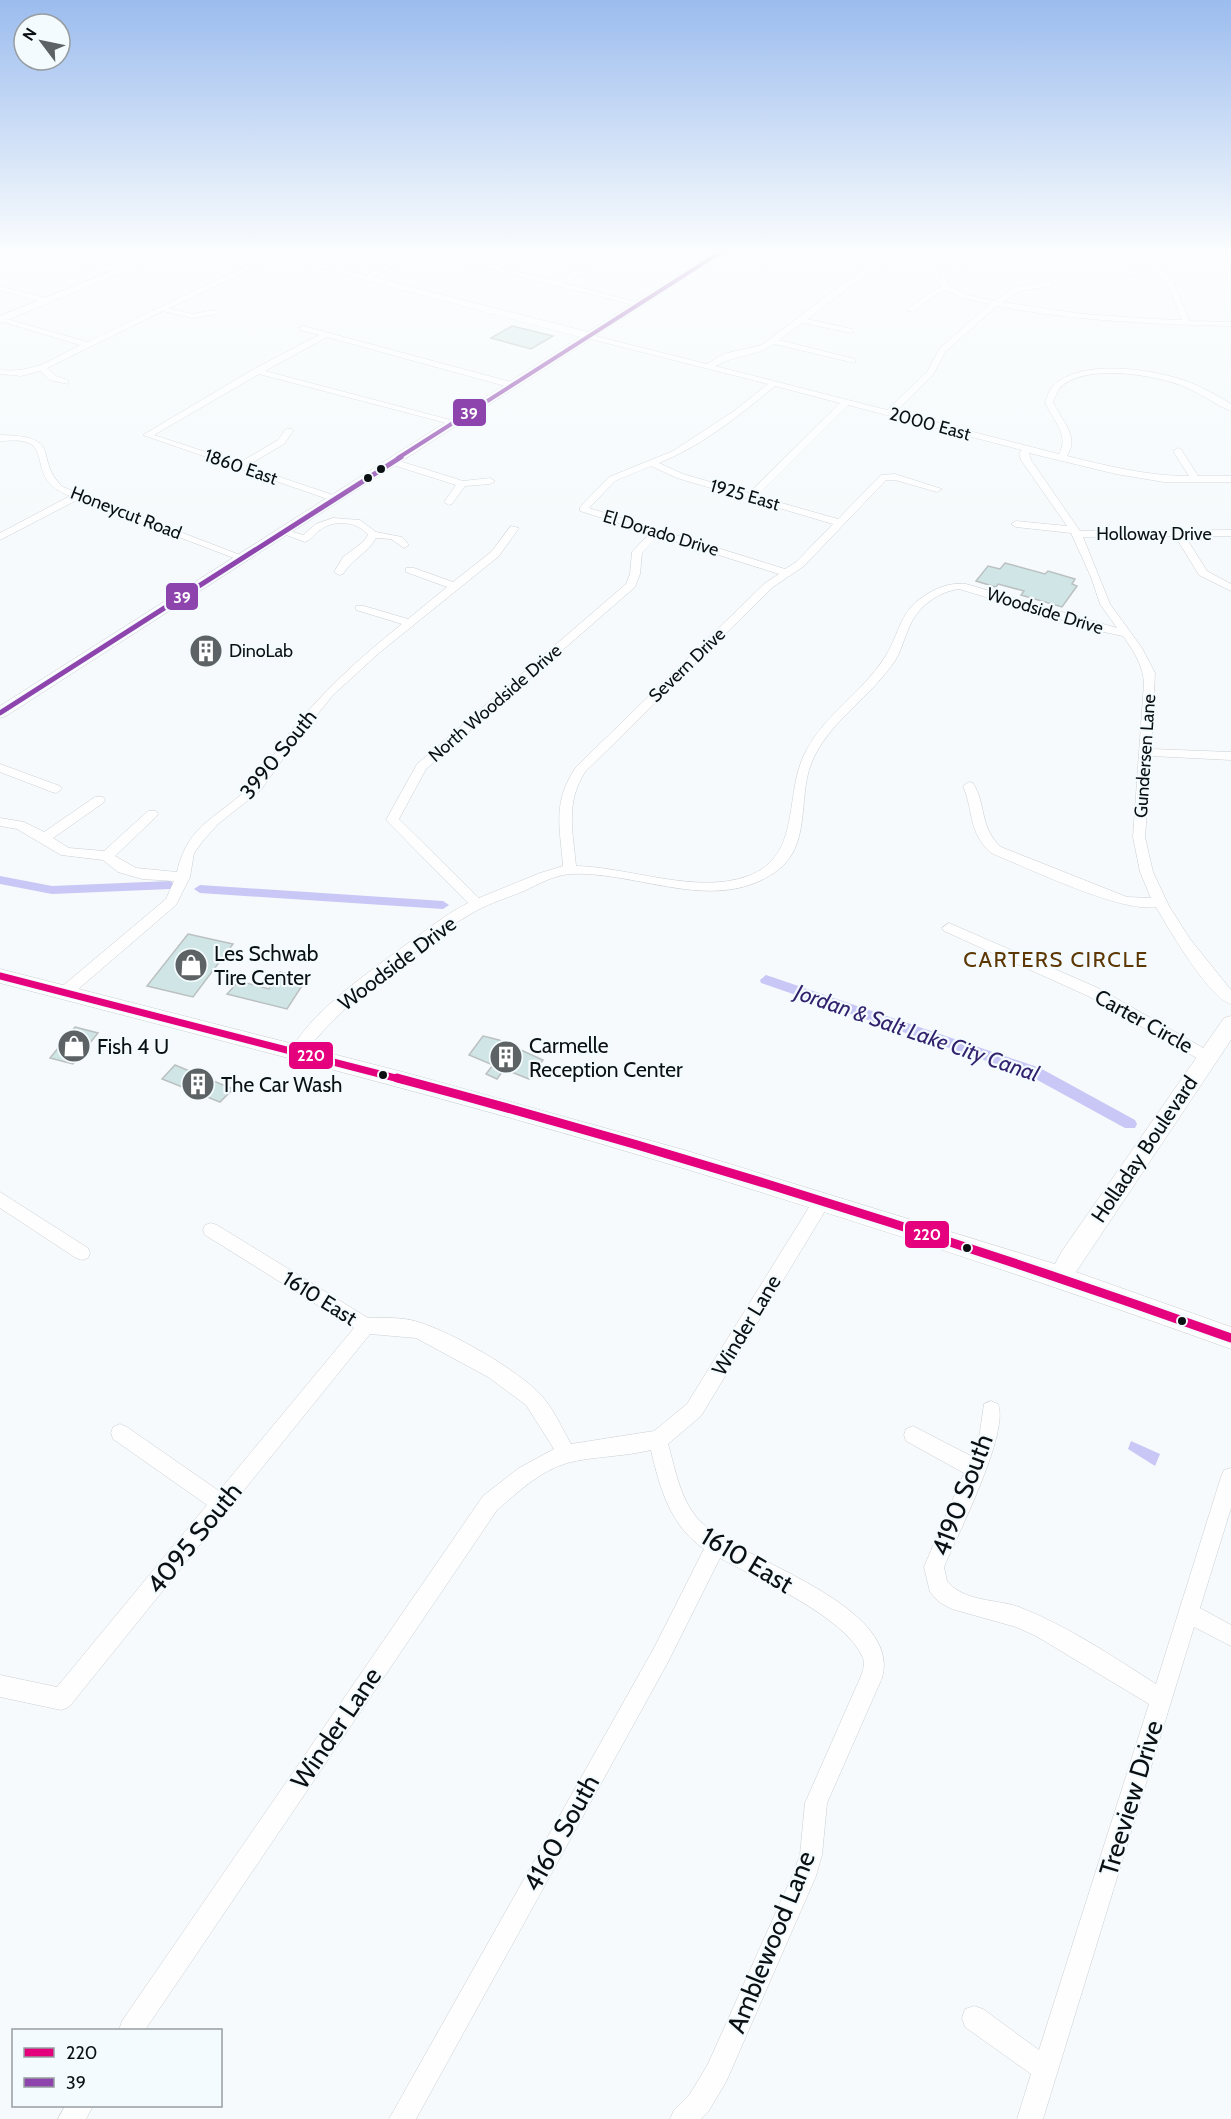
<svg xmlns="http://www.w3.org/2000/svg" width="1231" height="2119" viewBox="0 0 1231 2119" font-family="Cabin,sans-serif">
	<rect width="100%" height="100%" fill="#f6fafc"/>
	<path fill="#c8c7f6" d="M1131 1441 1160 1454 1155 1466 1128 1449Z"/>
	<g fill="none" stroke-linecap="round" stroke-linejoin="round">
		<g fill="#c8c7f6" fill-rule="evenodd">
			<path d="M0 876 52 886 170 881 176 885 170 889 52 894 0 884Z"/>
			<path d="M200 885 443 901 449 905 443 909 200 893 194 889Z"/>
			<path d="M766 975 1040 1068 1135 1120 1137 1124 1135 1128H1125L1030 1076 761 983 760 980Z"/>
		</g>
	</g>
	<g fill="#d0e5e5" stroke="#bbc0c1" stroke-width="1.5">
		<path d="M512 326 549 335 553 336 531 349 491 338Z"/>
		<path d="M1005 563 1045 574 1048 571 1075 579 1072 584 1077 586 1062 607 1021 595 1024 591 998 584 996 587 976 581 988 566 1000 569Z"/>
		<path d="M204 643 220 649 207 658 191 652Z"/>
		<path d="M188 934 233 944 193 997 147 986Z"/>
		<path d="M280 972 307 978 287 1009 227 994 239 981 269 989Z"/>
		<path d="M75 1027 98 1033 73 1064 50 1058Z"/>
		<path d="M483 1036 499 1040 543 1060 529 1079 504 1069 497 1079 486 1074 493 1065 469 1055Z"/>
		<path d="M175 1065 233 1089 220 1102 162 1079Z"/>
	</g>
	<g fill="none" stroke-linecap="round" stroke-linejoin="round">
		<g stroke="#cbd0d3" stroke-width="1">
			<g id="street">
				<path d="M420 248 494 266 522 252H526V254L501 268 556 281 570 272 589 268V272L563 283 643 304 639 306 421 252 368 280 361 278Z"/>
				<path d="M973 248H981L946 278 948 285 968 295 994 301 1015 287 1051 282 1054 286 1020 291 1002 302 1083 314 1171 320H1182L1166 281 1156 272 1124 276 1120 274 1152 269 1142 256 1147 248H1160L1200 256 1197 260 1152 250 1150 256 1173 280 1189 321 1231 322V326C1153 324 1075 321 997 306L946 351 933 375 895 412 1059 454C1070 435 1052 419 1045 402 1047 397 1049 390 1053 386 1080 358 1153 369 1186 381 1202 387 1217 395 1231 404V411C1215 405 1201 393 1185 387 1157 375 1082 362 1059 389 1057 392 1055 398 1053 402 1061 420 1080 436 1067 456 1108 466 1147 476 1189 476L1173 451 1178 448 1181 449 1198 476H1231V482H1164L1116 474 1029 453 1031 460 1080 531 1231 530V536H1185L1207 571 1231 584V591L1199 575 1175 536 1083 537 1110 604 1142 648 1155 673 1151 749 1231 752V760L1151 756 1145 837 1153 872 1169 906 1190 939 1231 990V1004C1208 997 1169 929 1156 907 1121 913 1028 868 991 853 968 832 974 812 963 786L969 782 973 783C987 806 979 827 1001 847L1127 897 1151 898 1140 872 1133 837 1144 683C1143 665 1133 650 1123 636L1099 631 959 589C944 591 930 599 920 610 907 624 905 643 896 659 872 697 828 721 811 764 798 798 811 845 778 870 717 916 639 871 571 874 554 875 539 884 524 891 507 898 490 903 474 912 454 923 436 937 418 950 375 982 334 1014 301 1057H291L289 1053C312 1010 368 973 407 944 427 930 446 914 468 903L386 820 417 764 626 584 630 574 632 552 650 533 580 511V507L609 477 673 451 734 411 768 384 587 338V334L707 364 723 354 762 345 865 267 886 261V265L871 271 807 319 852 329V333L802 323 779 340 855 359V363L774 344C758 356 734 355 715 366L887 410 927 372 940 348 990 304 962 298 946 290 937 294 913 312 906 310 932 291 942 287 938 281 940 275ZM775 386 840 403 749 493 683 474 659 463C702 446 740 415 775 386ZM848 405 1022 450 1019 453 1021 460 1067 526 1016 521 1011 524 1016 527 1071 533 1091 577 1100 604 1117 628 966 584C947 582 931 590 916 602 899 617 897 639 885 657 863 692 825 714 806 751 783 793 803 856 748 876 697 895 629 867 576 866 573 832 565 803 585 772L773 587 804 566 886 480H895L937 492 942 489 895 474 881 475 838 519 757 496ZM651 466 677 478 833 524 796 562 785 569 589 508 615 481ZM658 536 779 574 765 583 576 767C552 803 560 826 563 866L540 873 479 898 399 819 426 769 635 587 640 574 642 553Z"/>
				<path d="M983 248C1006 248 1037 264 1055 248H1063L1053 258 1040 260Z"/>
				<path d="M40 249 123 269 124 271 120 273 38 252Z"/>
				<path d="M274 253 281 255 169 308 192 314 214 310 218 312 217 314 192 318 163 311 47 368 56 376 68 380V384L50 380 40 371 21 376 0 374V370C34 373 51 360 80 345L0 321V317L87 342Z"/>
				<path d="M0 286 49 299 50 301 46 303 0 290Z"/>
				<path d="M303 326 515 383 516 385 509 387 327 337 265 371 458 422 454 425 259 374 154 435 239 463 278 440 286 429H292L293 431 284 444 247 466 339 497V501L336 502 143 435 254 369 319 335 300 330 299 328Z"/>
				<path d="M0 435C66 436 32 458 63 487L248 558 239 560 79 499 0 540V533L70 496C30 481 48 453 29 443 20 439 9 441 0 441Z"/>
				<path d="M393 459 463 481 490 478 495 481 490 484 465 486 452 504 449 505 444 502 456 485 390 464 388 462Z"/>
				<path d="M333 518 360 520 376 532 402 537 409 545 404 548 391 539 376 538C368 553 352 559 343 574L339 575 334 572 343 557 363 542 368 535C357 521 334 519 320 530 314 534 312 539 305 542L278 532 283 529 303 535 316 524Z"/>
				<path d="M511 526 519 528 499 556 379 653 333 695 294 743 261 790 218 824 202 842 194 853 190 877 176 905 69 997H59L57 993 59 989 166 899 174 881 142 879 118 872 103 860 61 855 17 829 0 826V818L24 822 44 832 95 797H103L105 800 103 803 53 838 69 848 104 851 148 811H156L158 814 156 817 115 856 136 868 177 872C188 822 221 817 252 784 266 770 275 751 287 736 321 693 359 658 402 624L356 610V606H364L408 619 447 587 406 572V568H414L453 582 491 552Z"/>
				<path d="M0 764 60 786 62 789 56 793 52 792 0 772Z"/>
				<path d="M949 923 1098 988 1212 1053 1214 1057 1212 1061H1202L1088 996 944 931 942 928Z"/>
				<path d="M0 1192 88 1248 90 1253 88 1258 82 1260 76 1258 0 1208Z"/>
				<path d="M822 1194 828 1196 830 1201 828 1206 701 1416 668 1444C676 1471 680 1502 702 1523 741 1560 903 1605 882 1678L827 1803 822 1855 816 1876 726 2082 708 2112 701 2119H670L674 2110 690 2094 708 2064 793 1874 800 1855 805 1803 861 1676C863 1671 865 1664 863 1658 846 1617 758 1579 720 1558L668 1662 416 2119H389L654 1648 704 1549C670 1525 660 1489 651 1450 623 1457 594 1456 567 1463 540 1471 518 1492 497 1510L145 2030H119L122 2021 483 1496 519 1468 554 1449 526 1405 488 1377 416 1338 370 1334 69 1707 61 1710 0 1697V1675L57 1687 207 1505 113 1439 111 1433 113 1427 120 1424 127 1427 219 1491 354 1328 205 1235 203 1230 205 1225 211 1223 217 1225 368 1318C384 1318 400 1317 415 1321 450 1331 513 1367 539 1393 553 1407 561 1427 571 1444L654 1431 687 1404 816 1196Z"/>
				<path d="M991 1401 998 1404C1010 1432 957 1536 944 1567L947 1581C964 1602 996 1599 1019 1607 1068 1626 1112 1656 1156 1684L1221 1477 1224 1470 1231 1468V1508L1200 1608 1231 1625V1646L1194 1627 1043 2119H1017L1031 2074 965 2027 962 2018 965 2009 974 2006 983 2009 1039 2050 1149 1704 1036 1636 1016 1627 952 1609 939 1602 930 1592 924 1567 964 1473 906 1441 904 1435 906 1429 913 1426 971 1456 979 1438 984 1404Z"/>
				<path d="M65 2106H93L86 2119H58Z"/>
			</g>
		</g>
		<g stroke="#cbd0d3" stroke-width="1">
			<g id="secondary">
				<path d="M169 248H182L0 323V316Z"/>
				<path d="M244 248H260L588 332 720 248H732L6 716 0 718V706L580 337Z"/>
				<path d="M0 969 403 1072 684 1150 1055 1264 1062 1251 1224 1018 1231 1016V1040L1076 1272 1231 1327V1349C1051 1284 869 1225 686 1169 459 1100 229 1043 0 983Z"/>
			</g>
		</g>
		<use href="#street" fill="#fefeff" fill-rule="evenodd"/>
		<use href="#secondary" fill="#fefeff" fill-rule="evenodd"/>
		<g stroke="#f4fbfe" stroke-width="10">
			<path id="bus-1-far1" d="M0 976 403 1080"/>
		</g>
		<g stroke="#f4fbfe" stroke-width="14">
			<path id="bus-1" d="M397 1078C679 1153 957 1240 1231 1338"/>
		</g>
		<g stroke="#f4fbfe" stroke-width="6">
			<path id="bus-2-far1" d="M398 458 727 248"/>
		</g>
		<g stroke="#f4fbfe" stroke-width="8">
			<path id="bus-2" d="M0 713 401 457"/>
		</g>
		<use href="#bus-1-far1" stroke="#e5007d" stroke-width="7"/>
		<use href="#bus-1" stroke="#e5007d" stroke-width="9"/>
		<use href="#bus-2-far1" stroke="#8e44ad" stroke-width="4"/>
		<use href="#bus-2" stroke="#8e44ad" stroke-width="5"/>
	</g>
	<linearGradient id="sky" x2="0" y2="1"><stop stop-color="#9bbcee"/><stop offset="0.46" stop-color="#fbfdfe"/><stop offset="1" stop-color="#fbfdfe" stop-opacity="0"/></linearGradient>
	<rect width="1231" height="545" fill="url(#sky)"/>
	<defs>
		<g id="building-disc" transform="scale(1.725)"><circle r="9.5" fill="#5d6264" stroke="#f4fbfe"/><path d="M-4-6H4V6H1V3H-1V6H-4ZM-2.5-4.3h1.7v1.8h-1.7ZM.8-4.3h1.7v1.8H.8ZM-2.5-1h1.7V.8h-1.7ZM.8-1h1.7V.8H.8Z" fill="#fff"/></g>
		<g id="shop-disc" transform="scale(1.725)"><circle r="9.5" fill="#5d6264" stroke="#f4fbfe"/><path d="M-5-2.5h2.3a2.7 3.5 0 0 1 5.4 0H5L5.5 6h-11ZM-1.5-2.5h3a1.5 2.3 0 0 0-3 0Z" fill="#fff"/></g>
	</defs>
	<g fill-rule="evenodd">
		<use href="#building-disc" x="206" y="651"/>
		<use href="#shop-disc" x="191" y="965"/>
		<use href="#shop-disc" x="74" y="1046"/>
		<use href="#building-disc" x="506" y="1057"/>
		<use href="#building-disc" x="198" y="1084"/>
	</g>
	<g fill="#0b1012" stroke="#f4fbfe" stroke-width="2">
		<circle cx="381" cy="469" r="5"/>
		<circle cx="368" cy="478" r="5"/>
		<circle cx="383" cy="1075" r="5"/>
		<circle cx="967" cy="1248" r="5"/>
		<circle cx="1182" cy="1321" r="5"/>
	</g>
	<g text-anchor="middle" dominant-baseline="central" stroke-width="4.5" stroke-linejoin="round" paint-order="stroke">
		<g font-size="18" fill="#0b1012" stroke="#f4fbfe">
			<text transform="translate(930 424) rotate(15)">2000 East</text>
			<text transform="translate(241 467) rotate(19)">1860 East</text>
			<text transform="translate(745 495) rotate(16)">1925 East</text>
			<text transform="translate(126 513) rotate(21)">Honeycut Road</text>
			<text transform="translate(661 533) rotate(17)">El Dorado Drive</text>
			<text x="1154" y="534">Holloway Drive</text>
			<text transform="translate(1045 611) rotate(17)">Woodside Drive</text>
			<text transform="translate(687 665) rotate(-44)">Severn Drive</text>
			<text transform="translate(495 703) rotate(-41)">North Woodside Drive</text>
			<text transform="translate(1145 756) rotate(-86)">Gundersen Lane</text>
		</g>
		<g font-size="18" fill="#0b1012" stroke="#f4fbfe" text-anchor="start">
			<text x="229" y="651">DinoLab</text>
		</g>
		<g font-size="21" fill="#0b1012" stroke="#f4fbfe">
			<text transform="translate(278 754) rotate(-51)">3990 South</text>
			<text transform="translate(397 963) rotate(-37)">Woodside Drive</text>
			<text transform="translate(1144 1021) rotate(29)">Carter Circle</text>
			<text transform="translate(1144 1149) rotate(-56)">Holladay Boulevard</text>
			<text transform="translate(320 1298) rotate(32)">1610 East</text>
			<text transform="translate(746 1325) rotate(-59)">Winder Lane</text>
		</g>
		<g font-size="21" fill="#0b1012" stroke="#f4fbfe" text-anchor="start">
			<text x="214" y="953">Les Schwab<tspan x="214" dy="24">Tire Center</tspan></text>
			<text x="529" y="1045">Carmelle<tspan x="529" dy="24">Reception Center</tspan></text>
			<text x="97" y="1046">Fish 4 U</text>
			<text x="221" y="1084">The Car Wash</text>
		</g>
		<g font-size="22" letter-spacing="1.5" fill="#5d3704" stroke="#f4fbfe">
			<text x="1056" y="959">CARTERS CIRCLE</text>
		</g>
		<g font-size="22" font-style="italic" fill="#32226d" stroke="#f4fbfe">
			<text transform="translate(917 1033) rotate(19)">Jordan &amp; Salt Lake City Canal</text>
		</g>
		<g font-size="26" fill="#0b1012" stroke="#f4fbfe">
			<text transform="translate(962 1495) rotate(-69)">4190 South</text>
			<text transform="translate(194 1538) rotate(-51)">4095 South</text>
			<text transform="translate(747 1560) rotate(31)">1610 East</text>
			<text transform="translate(336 1728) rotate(-56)">Winder Lane</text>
			<text transform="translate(1131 1798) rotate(-73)">Treeview Drive</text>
			<text transform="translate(561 1833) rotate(-61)">4160 South</text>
			<text transform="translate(771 1942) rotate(-68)">Amblewood Lane</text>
		</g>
	</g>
	<g stroke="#f4fbfe" stroke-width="2">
		<rect x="452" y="398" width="35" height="29" rx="6" fill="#8e44ad"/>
		<rect x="165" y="582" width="34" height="29" rx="6" fill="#8e44ad"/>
		<rect x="288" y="1041" width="46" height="29" rx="6" fill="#e5007d"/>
		<rect x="904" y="1220" width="46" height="29" rx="6" fill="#e5007d"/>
	</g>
	<g font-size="16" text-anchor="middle" font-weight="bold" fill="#fff">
		<text x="469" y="419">39</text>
		<text x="182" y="603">39</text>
		<text x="311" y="1061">220</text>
		<text x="927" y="1240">220</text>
	</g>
	<rect x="12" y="2029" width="210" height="78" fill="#f4fbfe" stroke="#979da0" stroke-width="1.5"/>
	<rect x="24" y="2048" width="30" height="9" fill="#e5007d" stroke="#979da0" stroke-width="1.5"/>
	<text x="66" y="2059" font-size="18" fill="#0b1012">220</text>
	<rect x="24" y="2078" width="30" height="9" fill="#8e44ad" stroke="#979da0" stroke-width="1.5"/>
	<text x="66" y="2089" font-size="18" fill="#0b1012">39</text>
	<g transform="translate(42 42) rotate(302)"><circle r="28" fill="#f4fbfe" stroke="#979da0" stroke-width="1.5"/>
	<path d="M0-4.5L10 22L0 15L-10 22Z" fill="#5d6264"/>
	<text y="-9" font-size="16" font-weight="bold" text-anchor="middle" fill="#0b1012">N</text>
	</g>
</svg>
